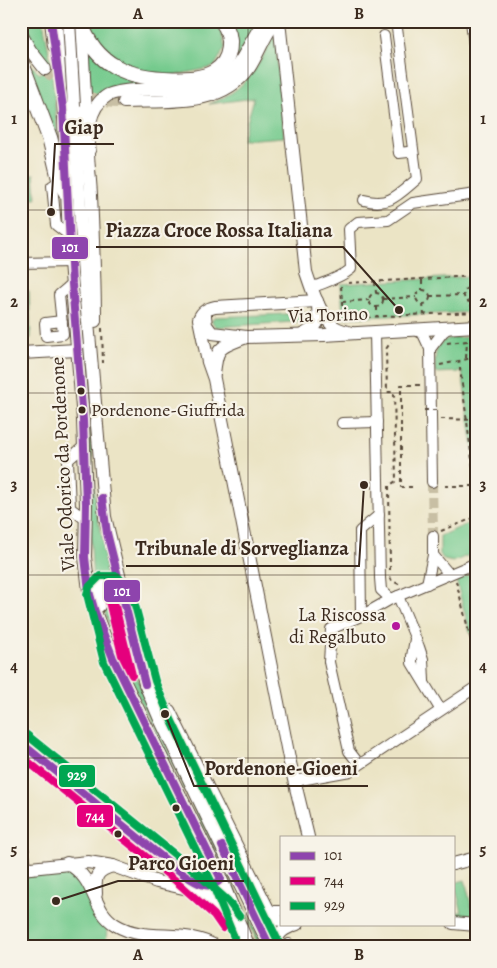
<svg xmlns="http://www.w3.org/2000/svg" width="497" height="968" viewBox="0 0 497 968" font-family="Alegreya,serif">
	<rect width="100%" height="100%" fill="#f7f3e8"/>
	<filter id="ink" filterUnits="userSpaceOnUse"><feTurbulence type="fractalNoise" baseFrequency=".02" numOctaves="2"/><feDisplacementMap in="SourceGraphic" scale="10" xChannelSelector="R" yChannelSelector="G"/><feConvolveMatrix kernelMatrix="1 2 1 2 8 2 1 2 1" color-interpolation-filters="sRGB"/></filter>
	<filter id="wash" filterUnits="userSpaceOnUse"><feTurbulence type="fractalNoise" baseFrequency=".0096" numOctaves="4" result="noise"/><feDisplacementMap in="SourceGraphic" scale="20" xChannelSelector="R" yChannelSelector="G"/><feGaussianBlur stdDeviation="1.12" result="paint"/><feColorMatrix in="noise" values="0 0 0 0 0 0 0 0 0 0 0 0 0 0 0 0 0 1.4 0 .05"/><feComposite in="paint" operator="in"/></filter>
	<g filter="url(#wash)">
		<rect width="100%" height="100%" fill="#ebe4c5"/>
		<g fill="#75ca8d" stroke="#587a56">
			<path d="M23 21H43L51 63 59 147 21 49 31 65 40 74 48 66 28 36Z"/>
			<path d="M83 21H216L219 24 225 48 214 67 143 82 140 85 92 105Z"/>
			<path d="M228 21H258L238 57 232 62Z"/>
			<path d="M275 33 284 137 242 140 254 98 209 104C247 90 258 67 275 33Z"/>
			<path d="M34 174 36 198 21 199V175Z"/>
			<path d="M476 276V312L343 318 341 284Z"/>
			<path d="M78 282H80L95 495 98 519 112 577 101 578 93 586Z"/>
			<path d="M21 291H29L31 338 21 339Z"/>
			<path d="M309 313 312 317 309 321 216 327 212 322V320L215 317Z"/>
			<path d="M476 337V469L462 372 435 373C434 336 443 338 476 337Z"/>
			<path d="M476 520V552L453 562 444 560 440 554V536Z"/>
			<path d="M474 573 476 580V634L470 633 456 580Z"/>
			<path d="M109 588 116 593 131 656 141 689 263 947H259L243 906 143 708 118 652 101 600 105 589Z"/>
			<path d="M63 873C84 877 88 899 97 916 100 921 104 925 107 929L106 947H21V877Z"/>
			<path d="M465 880 474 917 453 915V912H462L454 883Z"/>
		</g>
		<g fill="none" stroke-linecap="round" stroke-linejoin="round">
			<path stroke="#5fa5d5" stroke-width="2.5" d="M453 917 462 918"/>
		</g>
	</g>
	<g filter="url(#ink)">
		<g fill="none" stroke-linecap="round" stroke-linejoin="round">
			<path stroke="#c8bfa4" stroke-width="10" stroke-dasharray="10 5" stroke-linecap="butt" d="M432 482 433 536"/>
			<path stroke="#c8bfa4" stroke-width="12" stroke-dasharray="12 6" stroke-linecap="butt" d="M45 69C70 94 88 102 124 102"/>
			<g stroke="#554637" stroke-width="12">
				<g id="minor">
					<path d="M471 21 476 61"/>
					<path d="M384 36 399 153 408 152"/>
					<path d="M60 181 52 186 56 225 69 235"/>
					<path d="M364 200C389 207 398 195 417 179L396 21"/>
					<path d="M21 263 70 262"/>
					<path d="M311 288C325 282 339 279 351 269L349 229 358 222 388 220 413 203 476 194"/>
					<path d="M62 321 45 323 46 336 63 334 59 295 72 284"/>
					<path d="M416 330 423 334 430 349 432 482"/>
					<path d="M375 332 380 578 381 590 391 599"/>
					<path d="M430 349 443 332 448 328"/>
					<path d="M342 423 377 422"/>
					<path d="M83 447 68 460 70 508 85 519"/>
					<path d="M433 555 449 574"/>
					<path d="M427 584 433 555V536"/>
					<path d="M398 596 419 647 423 659 424 681"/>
					<path d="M361 616 360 531 379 515"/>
					<path d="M415 639 412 656V663L440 709"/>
					<path d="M170 710 269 909 273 911H281"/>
					<path d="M359 764 349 751 329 662 331 629 361 616 391 599 476 563"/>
					<path d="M295 781 350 771 476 687"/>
					<path d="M21 834 26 868"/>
					<path d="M253 909 275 920 281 921"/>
					<path d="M289 944 290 947"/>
				</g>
			</g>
			<g stroke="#554637" stroke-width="14">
				<g id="major">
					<path d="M51 21 54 46"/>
					<path d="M60 21 70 262 83 420 86 504 85 557 89 591 95 612 113 658 221 879 249 947"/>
					<path d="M279 21 306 272C312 290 319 312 332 325 337 330 345 331 351 333"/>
					<path d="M21 34 30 50 45 69"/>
					<path d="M124 102C166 100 221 108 249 68 259 53 264 35 276 21"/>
					<path d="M74 106 84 276 105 517 145 684 159 717 270 947"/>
					<path d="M205 316 206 325 212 333 247 337 324 335 476 326"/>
					<path d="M95 321C95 279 93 237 91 195 90 172 85 146 90 123 92 112 98 101 108 95 125 87 171 90 192 89 241 84 240 55 264 21"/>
					<path d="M302 335C320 326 319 322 318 304"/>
					<path d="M21 353 77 350"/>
					<path d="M214 374C217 346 219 348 244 338"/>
					<path d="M99 606 97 593 104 585H113L122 593"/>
					<path d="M21 743 182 873 200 891"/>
					<path d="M308 837 290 763 214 379 208 362 199 319C202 311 207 309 215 307L317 301"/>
					<path d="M67 863C98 880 90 909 116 925 145 943 187 928 216 947"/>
					<path d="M453 864 476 858"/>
					<path d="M21 869 88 862 113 866 157 882 201 892 221 908 235 931"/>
					<path d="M96 894C95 877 95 871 113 866"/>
					<path d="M453 923 476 925"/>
					<path d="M276 947C275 933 285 928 297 924"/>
				</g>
			</g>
			<g stroke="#554637" stroke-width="17">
				<g id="highway">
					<path d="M80 21C95 67 129 78 173 79 187 79 202 79 214 72 232 61 234 37 222 21"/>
					<path d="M80 30 85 123 88 149"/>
					<path d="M21 62 50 139 60 181 67 194"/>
				</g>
			</g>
			<g stroke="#554637" stroke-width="2" stroke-dasharray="4 4" stroke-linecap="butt">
				<path d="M469 276 470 288"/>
				<path d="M422 280V290"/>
				<path d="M375 282 376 293"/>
				<path d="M348 283 476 276"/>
				<path d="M341 286 343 318 476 312"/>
				<path d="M476 290 468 288C462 292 462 298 469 302L476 299"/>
				<circle cx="423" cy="297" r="7"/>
				<circle cx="376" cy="300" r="7"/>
				<path d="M430 296 464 295"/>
				<path d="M383 299 416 297"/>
				<path d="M342 302 369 300"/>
				<path d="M471 302 472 313"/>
				<path d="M423 304 424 315"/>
				<path d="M377 307V317"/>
				<path d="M102 328 103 363"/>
				<path d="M447 343 467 341V338H468"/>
				<path d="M476 357 459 361 476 490"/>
				<path d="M466 358 467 341"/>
				<path d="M440 365 459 361"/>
				<path d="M441 419 476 420"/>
				<path d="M445 486H475"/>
				<path d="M412 487H401V385H420"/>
				<path d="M441 531 476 517"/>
				<path d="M390 570 389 486 396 481 394 392H387L386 349 391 342"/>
				<path d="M390 577 392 581 399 584"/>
				<path d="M456 581 476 660"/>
				<path d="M470 637 476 635"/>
				<path d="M161 693 163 692 168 701"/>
			</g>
			<use href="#minor" stroke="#fff" stroke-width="10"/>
			<use href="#major" stroke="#fff" stroke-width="12"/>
			<use href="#highway" stroke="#fff" stroke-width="15"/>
			<g stroke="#554637" stroke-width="14" stroke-linecap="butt">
				<path id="major-bridge" d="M69 21 74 106"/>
			</g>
			<path stroke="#554637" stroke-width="2" stroke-dasharray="4 4" stroke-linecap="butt" d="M424 410H440"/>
			<use href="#major-bridge" stroke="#fff" stroke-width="12"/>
			<g stroke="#f7f3e8" stroke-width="11">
				<g id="bus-1">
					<path d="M102 498 107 533 145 684"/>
					<path d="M21 743 182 873C194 881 209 893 221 879L113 658 95 612 89 591 85 557 86 504 83 420 72 284 63 108 51 21"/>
					<path d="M222 846 270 947"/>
				</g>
			</g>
			<g stroke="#f7f3e8" stroke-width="11">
				<g id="bus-2">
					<path d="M109 595 113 598 132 675 122 655 108 597Z"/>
					<path d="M21 756 176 881 214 915 223 928"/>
				</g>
			</g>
			<g stroke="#f7f3e8" stroke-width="11">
				<g id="bus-3">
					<path d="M27 735 189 866 228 901 239 916"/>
					<path d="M238 947 212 883 104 662 87 594 89 587 100 576H117L131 590 155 681 168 713 279 943"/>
				</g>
			</g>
			<use href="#bus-1" stroke="#8e44ad" stroke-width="8"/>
			<use href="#bus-2" stroke="#e5007d" stroke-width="8"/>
			<use href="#bus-3" stroke="#00a651" stroke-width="8"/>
		</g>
	</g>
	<path fill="none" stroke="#3b2a1e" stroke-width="1" stroke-opacity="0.55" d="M248 21V947M21 210H476M21 393H476M21 575H476M21 758H476"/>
	<g fill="#3b2a1e" stroke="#f7f3e8" stroke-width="2">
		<circle cx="81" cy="391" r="4.5"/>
		<circle cx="82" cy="410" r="4.5"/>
		<circle cx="176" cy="808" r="4.5"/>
		<circle cx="118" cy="834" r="4.5"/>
	</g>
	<circle fill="#b5179e" stroke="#f7f3e8" stroke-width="2" cx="396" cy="626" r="5"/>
	<g text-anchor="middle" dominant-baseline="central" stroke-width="4.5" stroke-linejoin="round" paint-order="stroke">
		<g font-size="18" fill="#3b2a1e" stroke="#f7f3e8" text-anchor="start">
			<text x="91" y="410">Pordenone-Giuffrida</text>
		</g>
		<g font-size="19" fill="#3b2a1e" stroke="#f7f3e8">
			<text transform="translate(328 315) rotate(-2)">Via Torino</text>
			<text transform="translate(63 464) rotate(-93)">Viale Odorico da Pordenone</text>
		</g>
		<g font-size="19" fill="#3b2a1e" stroke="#f7f3e8" text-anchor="end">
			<text x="386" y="615">La Riscossa<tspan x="386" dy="22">di Regalbuto</tspan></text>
		</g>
	</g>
	<path fill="none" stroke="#3b2a1e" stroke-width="2" d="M51 212L55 144H114M399 310L343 247H96M364 485L359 566H126M165 714L194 786H368M56 901L118 881H244"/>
	<g fill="#3b2a1e" stroke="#f7f3e8" stroke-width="2">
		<circle cx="51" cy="212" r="5"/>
		<circle cx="399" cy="310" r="5"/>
		<circle cx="364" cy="485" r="5"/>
		<circle cx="165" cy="714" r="5"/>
		<circle cx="56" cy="901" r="5"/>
	</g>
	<g font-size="20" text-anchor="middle" font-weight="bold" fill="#3b2a1e" stroke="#f7f3e8" stroke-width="4.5" stroke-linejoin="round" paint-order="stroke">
		<text x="84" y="134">Giap</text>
		<text x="219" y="237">Piazza Croce Rossa Italiana</text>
		<text x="242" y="555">Tribunale di Sorveglianza</text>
		<text x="281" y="775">Pordenone-Gioeni</text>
		<text x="181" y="870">Parco Gioeni</text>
	</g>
	<g stroke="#f7f3e8" stroke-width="2">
		<rect x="51" y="236" width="38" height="24" rx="5" fill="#8e44ad"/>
		<rect x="103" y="579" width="38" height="24" rx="5" fill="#8e44ad"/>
		<rect x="58" y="764" width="38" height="24" rx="5" fill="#00a651"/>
		<rect x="76" y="804" width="38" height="24" rx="5" fill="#e5007d"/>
	</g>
	<g font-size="14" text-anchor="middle" font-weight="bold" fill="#fff">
		<text x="70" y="252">101</text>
		<text x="122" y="596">101</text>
		<text x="77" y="780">929</text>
		<text x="95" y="821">744</text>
	</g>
	<rect width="497" height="968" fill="none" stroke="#f7f3e8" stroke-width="55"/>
	<rect x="280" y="836" width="175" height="90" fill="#f7f3e8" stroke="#aca397"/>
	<rect x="290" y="852" width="25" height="8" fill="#8e44ad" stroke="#aca397"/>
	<text x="324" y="860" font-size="15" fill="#3b2a1e">101</text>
	<rect x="290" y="877" width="25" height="8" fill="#e5007d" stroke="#aca397"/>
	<text x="324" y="886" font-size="15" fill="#3b2a1e">744</text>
	<rect x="290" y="902" width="25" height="8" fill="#00a651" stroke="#aca397"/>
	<text x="324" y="910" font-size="15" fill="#3b2a1e">929</text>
	<rect x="28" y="28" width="442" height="912" fill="none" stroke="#3b2a1e" stroke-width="2"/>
	<g font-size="16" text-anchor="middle" font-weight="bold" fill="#3b2a1e">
		<text x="138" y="19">A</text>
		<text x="359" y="19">B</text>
		<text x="14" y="124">1</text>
		<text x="483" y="124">1</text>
		<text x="14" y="307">2</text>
		<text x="483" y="307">2</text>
		<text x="14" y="490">3</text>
		<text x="483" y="490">3</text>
		<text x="14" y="672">4</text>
		<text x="483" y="672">4</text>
		<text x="14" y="855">5</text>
		<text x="483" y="855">5</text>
		<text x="138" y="960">A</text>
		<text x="359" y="960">B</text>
	</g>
</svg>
